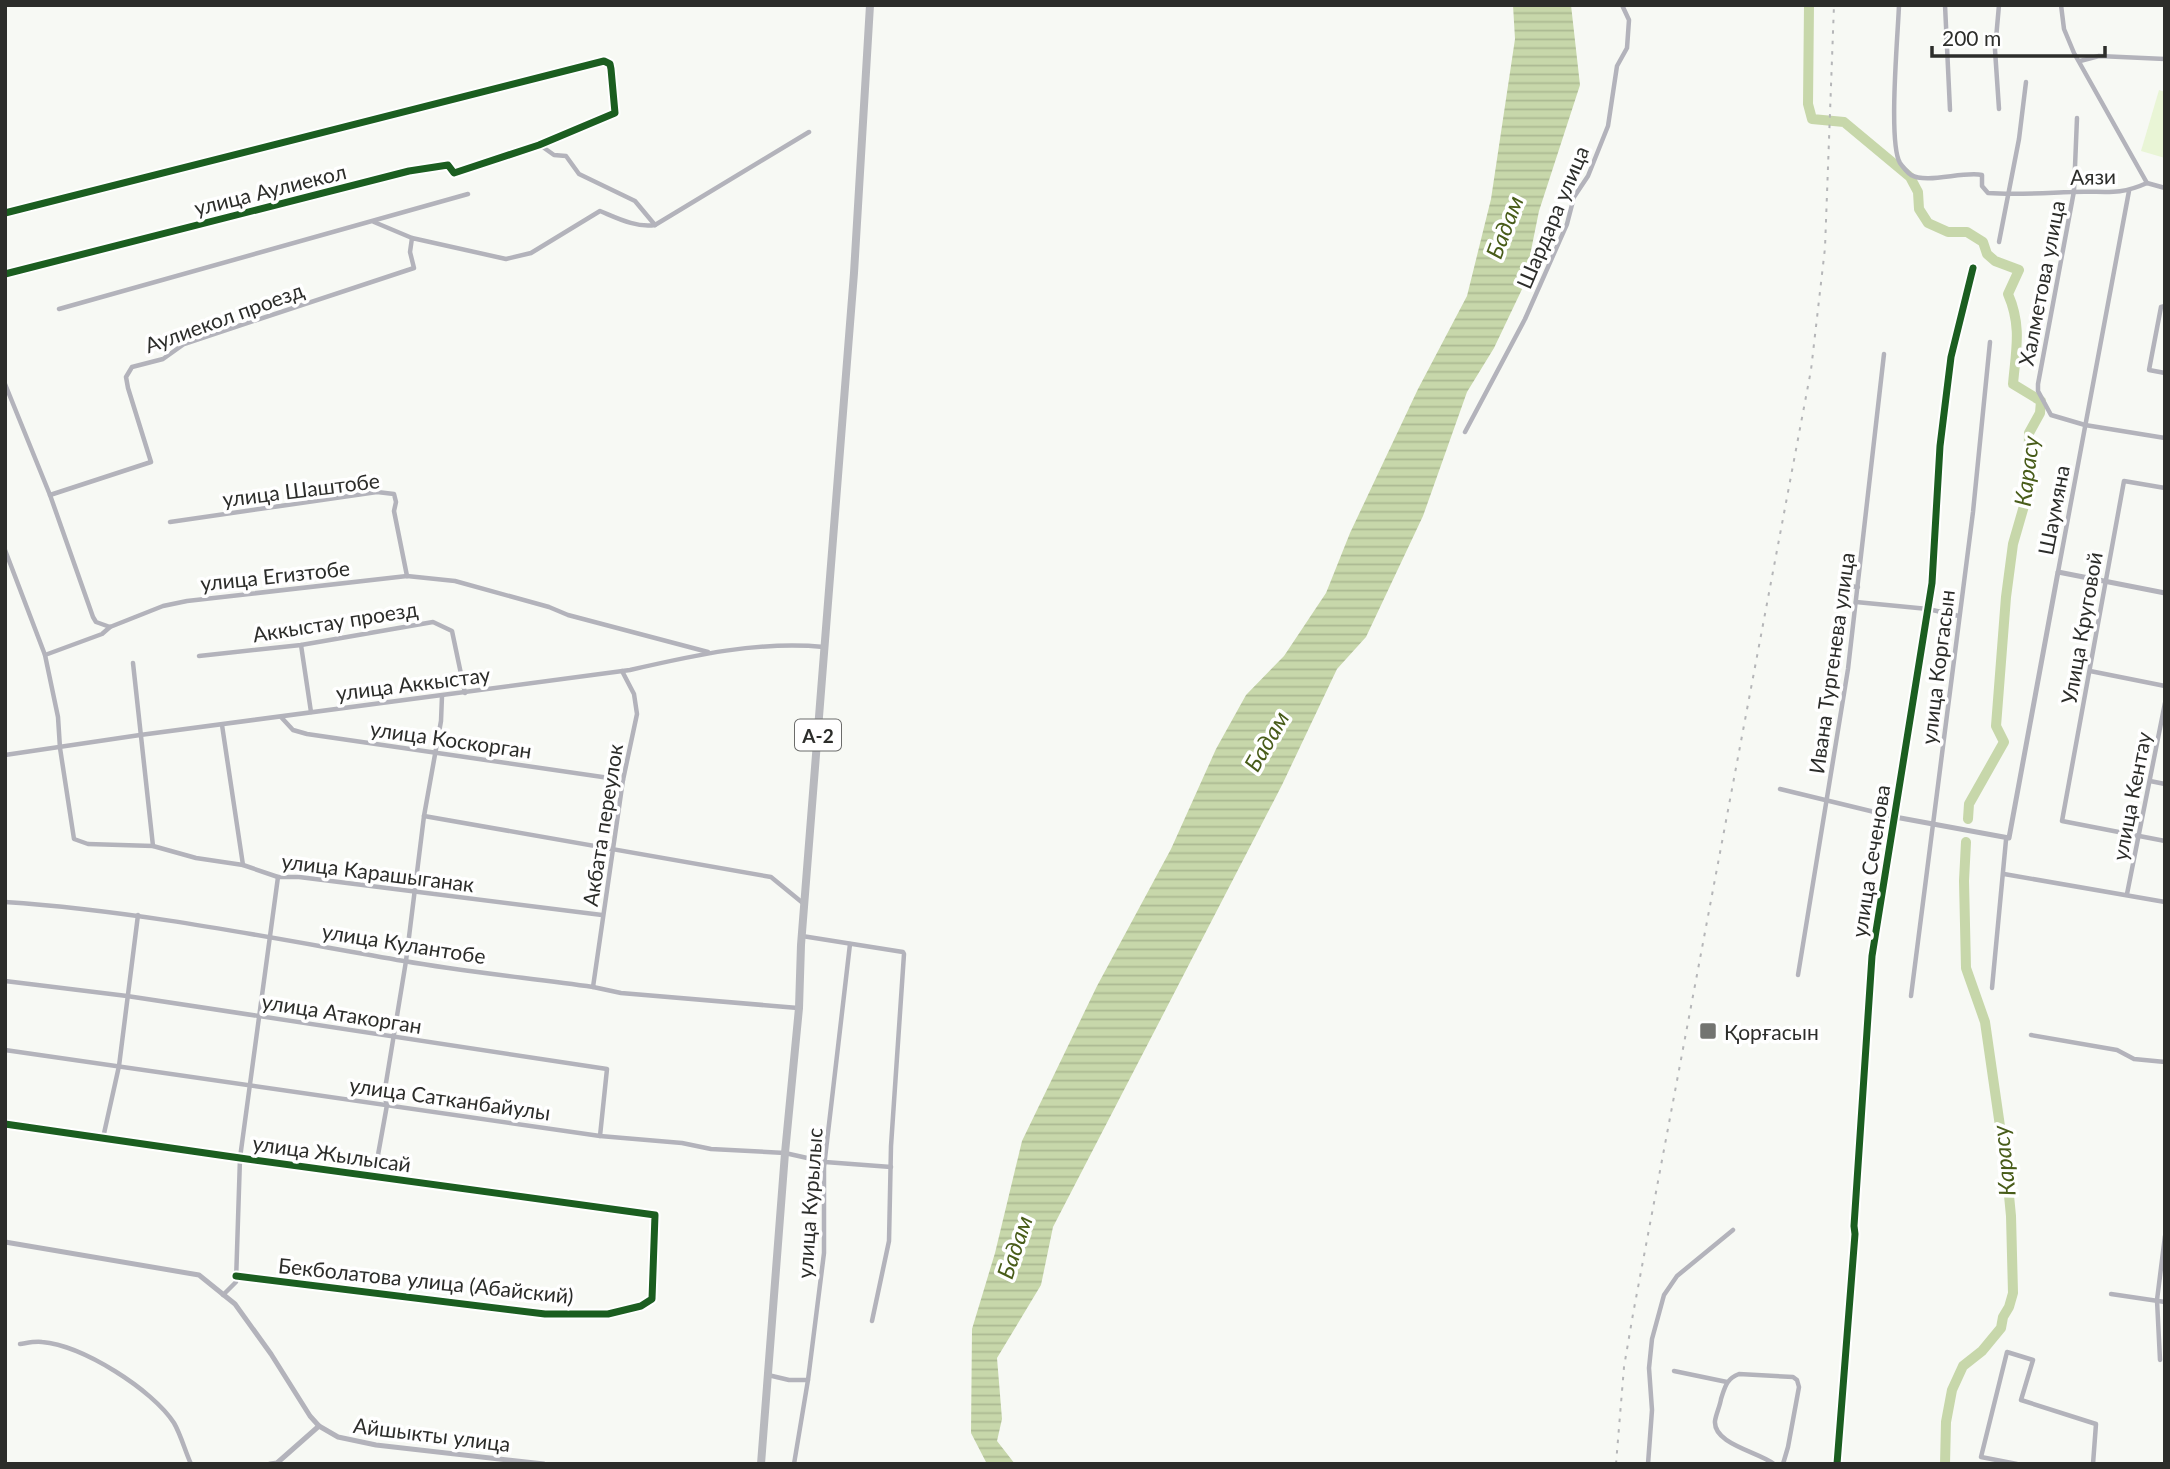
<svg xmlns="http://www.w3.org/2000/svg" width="2170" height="1469" viewBox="0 0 2170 1469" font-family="Lato,sans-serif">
	<defs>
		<pattern id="water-rules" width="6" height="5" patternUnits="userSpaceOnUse" patternTransform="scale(1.75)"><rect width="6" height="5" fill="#c7d7aa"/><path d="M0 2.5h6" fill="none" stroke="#abb992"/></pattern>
	</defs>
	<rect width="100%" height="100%" fill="#f7f9f4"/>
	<path fill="#e9f5d6" d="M2159 90 2165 92V158L2141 151Z"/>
	<path fill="url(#water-rules)" d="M1513 5H1571L1580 85 1539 211 1524 285 1494 348 1467 392 1423 516 1366 637 1337 669 1282 785 1053 1227 1041 1285 997 1358 1002 1419 997 1441 1015 1464H987L971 1433 972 1329 995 1253 1022 1141 1097 986 1171 849 1216 749 1246 695 1284 656 1326 593 1350 533 1418 389 1467 296 1491 199 1515 39Z"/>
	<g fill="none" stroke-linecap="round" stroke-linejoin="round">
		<g stroke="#c7d7aa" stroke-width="10">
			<path d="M1809 5 1808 104 1812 119 1844 122 1910 177 1918 192 1919 209 1928 223 1948 232H1967L1983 242 1987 254 1995 261 2019 270 2008 294C2022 326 2016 350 2013 384L2041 401 2040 413 2029 433 2028 492 2013 544 2006 597 1996 726 2004 742 1969 804 1968 819"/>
			<path d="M1945 1464 1946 1422 1952 1390 1963 1366 1982 1351 2001 1328 2003 1317 2009 1307 2013 1293 2011 1216 2007 1175 1985 1022 1966 968 1964 881 1966 842"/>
		</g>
		<g stroke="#b3b3bb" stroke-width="4.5">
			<path d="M1899 5C1898 34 1888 143 1900 163 1902 166 1908 173 1911 175 1927 184 1963 171 1982 175V186L1988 193C2016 195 2043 193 2071 192 2103 190 2116 197 2147 183"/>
			<path d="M1945 5 1950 110"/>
			<path d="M2061 5 2064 29 2074 53 2147 183"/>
			<path d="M2080 61 2099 56 2165 59"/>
			<path d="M1999 109 1995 50 1999 5"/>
			<path d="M2077 118 2074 191 2038 384V391L2051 415 2085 425 2165 438"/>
			<path d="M540 145 554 155 566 156 579 174 635 201 655 225"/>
			<path d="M2147 183 2165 188"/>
			<path d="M5 213 604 61 610 64 611 69 615 113 539 145 454 173 448 165 409 171 5 274"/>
			<path d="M374 222 412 238"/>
			<path d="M1999 242 2019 139 2026 82"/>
			<path d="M2165 306 2161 307 2149 370 2165 373"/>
			<path d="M59 309 468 194"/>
			<path d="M5 384 50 495 93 617 96 622 110 627 163 606 187 601 407 576 455 581 549 607 568 615 708 652"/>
			<path d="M1465 432 1525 319 1567 224 1574 197 1588 176 1608 126 1617 66 1627 48 1629 20 1622 5"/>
			<path d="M2165 488 2124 481 2062 821 2165 841"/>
			<path d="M50 495 151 462 128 388 126 377 132 367 163 359 184 344 414 268 410 252 412 238 506 259 531 253 600 211C617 218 636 228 655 225L809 132"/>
			<path d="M170 522 377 492 394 494 396 502 394 511 407 576"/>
			<path d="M5 550 45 655 58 717 60 748 74 839 88 844 153 846 196 858 243 865 278 877H299L602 915"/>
			<path d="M2058 572 2129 191"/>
			<path d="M1841 585 1858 587"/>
			<path d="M1856 602 1928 609 1959 616"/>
			<path d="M301 645 311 712"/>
			<path d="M45 655 102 634 110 627"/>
			<path d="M199 656 301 645 433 622 452 631 465 693"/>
			<path d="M133 663 153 846"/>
			<path d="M2090 671 2165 686"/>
			<path d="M281 717 293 730 307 734 623 780"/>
			<path d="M222 725 243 865"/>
			<path d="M5 755 140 735 630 670C695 655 757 641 824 647"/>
			<path d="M2150 781 2165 784"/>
			<path d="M1780 789 1895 817 1932 583 1940 446 1951 357 1973 268"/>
			<path d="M424 816 771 877 804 904"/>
			<path d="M2004 874 2165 902"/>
			<path d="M2127 894 2165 703"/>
			<path d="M5 902C140 911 271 938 404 961 466 972 530 978 593 987L621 993 798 1008"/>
			<path d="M802 936 903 952 904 954 891 1146 889 1241 872 1321"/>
			<path d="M1798 975 1848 669 1884 354"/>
			<path d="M5 981 127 996 607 1069 600 1136"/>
			<path d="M593 987 623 780 637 714 634 694 622 671"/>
			<path d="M1992 988 2006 840"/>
			<path d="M1911 996 1973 512 1990 342"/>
			<path d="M2031 1035 2117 1050 2134 1059 2165 1062"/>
			<path d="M5 1050 600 1136 682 1143 711 1149 785 1153 825 1162 891 1167"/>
			<path d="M5 1124 240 1158 655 1215 652 1299 641 1306 608 1314H545L236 1276"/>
			<path d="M103 1138 119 1066 138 915"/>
			<path d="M374 1177 387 1105 384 1095 406 961 424 816 441 721 442 696"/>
			<path d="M2111 1294 2165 1302"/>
			<path d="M223 1295 236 1282 240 1158 278 877"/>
			<path d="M20 1344C27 1343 35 1341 42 1342 82 1345 153 1390 174 1423 181 1435 185 1451 191 1464"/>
			<path d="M2160 1360 2157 1300 2165 1236"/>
			<path d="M1674 1371 1727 1382"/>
			<path d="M768 1375 789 1380H808"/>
			<path d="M794 1464 808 1380 824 1253V1167L850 944"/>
			<path d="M1648 1464 1652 1410 1649 1368 1652 1339 1664 1295 1677 1276 1733 1230"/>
			<path d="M1774 1464C1759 1452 1713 1444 1715 1421 1716 1414 1720 1406 1721 1399 1725 1387 1726 1379 1739 1374L1793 1377 1797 1380 1799 1387 1788 1447 1783 1464"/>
			<path d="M2017 1464 1981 1457 2007 1352 2033 1360 2021 1400 2096 1424 2093 1464"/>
		</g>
		<g stroke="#b3b3bb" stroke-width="5">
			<path d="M5 1242 199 1275 235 1304 271 1354 310 1416 319 1426 338 1437 376 1445 544 1464"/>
			<path d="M270 1464 277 1463 319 1426"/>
			<path d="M1837 1464 1855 1234 1854 1226 1872 956 1895 817 2009 838 2058 572 2165 593"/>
		</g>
		<path stroke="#b8b9be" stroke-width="8" d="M761 1464 785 1153 799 1008 801 945 854 273 870 5"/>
		<path stroke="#b5b6b8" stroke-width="2" stroke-dasharray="3.5 7" stroke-linecap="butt" d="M1616 1464 1624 1367 1633 1314 1811 370 1825 248 1834 5"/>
		<g stroke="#fff" stroke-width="11">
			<g id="cycleway">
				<path d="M5 213 604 61 610 64 611 69 615 113 539 145 454 173 448 165 409 171 5 274"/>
				<path d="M5 1124 240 1158 655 1215 652 1299 641 1306 608 1314H545L236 1276"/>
				<path d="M1837 1464 1855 1234 1854 1226 1872 956 1932 583 1940 446 1951 357 1973 268"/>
			</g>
		</g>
		<use href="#cycleway" stroke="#1b5e20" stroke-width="7"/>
	</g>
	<rect fill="#737471" stroke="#fff" stroke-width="2.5" x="1699" y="1022" width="18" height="18" rx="3.5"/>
	<g text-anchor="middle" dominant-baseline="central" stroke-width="7" stroke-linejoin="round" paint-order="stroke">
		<rect fill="#fff" stroke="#6b6c6a" stroke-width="2" x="795" y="719.5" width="46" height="31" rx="5"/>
		<g font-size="19" font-weight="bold" fill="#2c2d2a">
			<text x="818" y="735">A-2</text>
		</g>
		<g font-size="21" fill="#2c2d2a" stroke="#fff">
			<text transform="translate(2093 176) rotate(-1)">Аязи</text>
			<text transform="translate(270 189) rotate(-14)">улица Аулиекол</text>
			<text transform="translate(1552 217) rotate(-67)">Шардара улица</text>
			<text transform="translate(2041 283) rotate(-79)">Халметова улица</text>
			<text transform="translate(224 317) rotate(-20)">Аулиекол проезд</text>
			<text transform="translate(301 489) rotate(-7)">улица Шаштобе</text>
			<text transform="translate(2053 510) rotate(-79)">Шаумяна</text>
			<text transform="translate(275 575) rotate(-6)">улица Егизтобе</text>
			<text transform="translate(335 621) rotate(-9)">Аккыстау проезд</text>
			<text transform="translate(2081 628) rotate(-80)">Улица Круговой</text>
			<text transform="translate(1831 663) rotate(-82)">Ивана Тургенева улица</text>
			<text transform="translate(1937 667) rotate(-83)">улица Коргасын</text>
			<text transform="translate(413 683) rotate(-7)">улица Аккыстау</text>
			<text transform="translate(451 739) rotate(8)">улица Коскорган</text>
			<text transform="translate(2131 796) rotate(-79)">улица Кентау</text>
			<text transform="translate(602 825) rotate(-81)">Акбата переулок</text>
			<text transform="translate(1870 861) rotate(-81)">улица Сеченова</text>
			<text transform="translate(378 872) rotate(7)">улица Карашыганак</text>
			<text transform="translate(404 943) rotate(9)">улица Кулантобе</text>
			<text transform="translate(342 1013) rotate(9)">улица Атакорган</text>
			<text transform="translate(450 1098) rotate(8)">улица Сатканбайулы</text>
			<text transform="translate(332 1153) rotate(8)">улица Жылысай</text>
			<text transform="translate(809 1203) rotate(-86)">улица Курылыс</text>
			<text transform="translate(426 1280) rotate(6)">Бекболатова улица (Абайский)</text>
			<text transform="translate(432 1434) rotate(7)">Айшыкты улица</text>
		</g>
		<g font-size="21" fill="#2c2d2a" stroke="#fff" text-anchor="start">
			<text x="1724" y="1031">Қорғасын</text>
		</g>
		<g font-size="23" font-style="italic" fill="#485c19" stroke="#fff">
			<text transform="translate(1504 227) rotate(-69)">Бадам</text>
			<text transform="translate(2026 471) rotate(-83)">Карасу</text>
			<text transform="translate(1266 741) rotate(-60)">Бадам</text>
			<text transform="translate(2003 1161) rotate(-96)">Карасу</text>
			<text transform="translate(1014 1247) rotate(-71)">Бадам</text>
		</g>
	</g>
	<rect width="2170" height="1469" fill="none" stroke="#2c2d2a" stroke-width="14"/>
	<path d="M1932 46v10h173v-10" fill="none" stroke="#2c2d2a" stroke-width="3.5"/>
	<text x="1942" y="46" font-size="21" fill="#2c2d2a" stroke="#ffffff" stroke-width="5" paint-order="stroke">200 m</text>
</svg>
